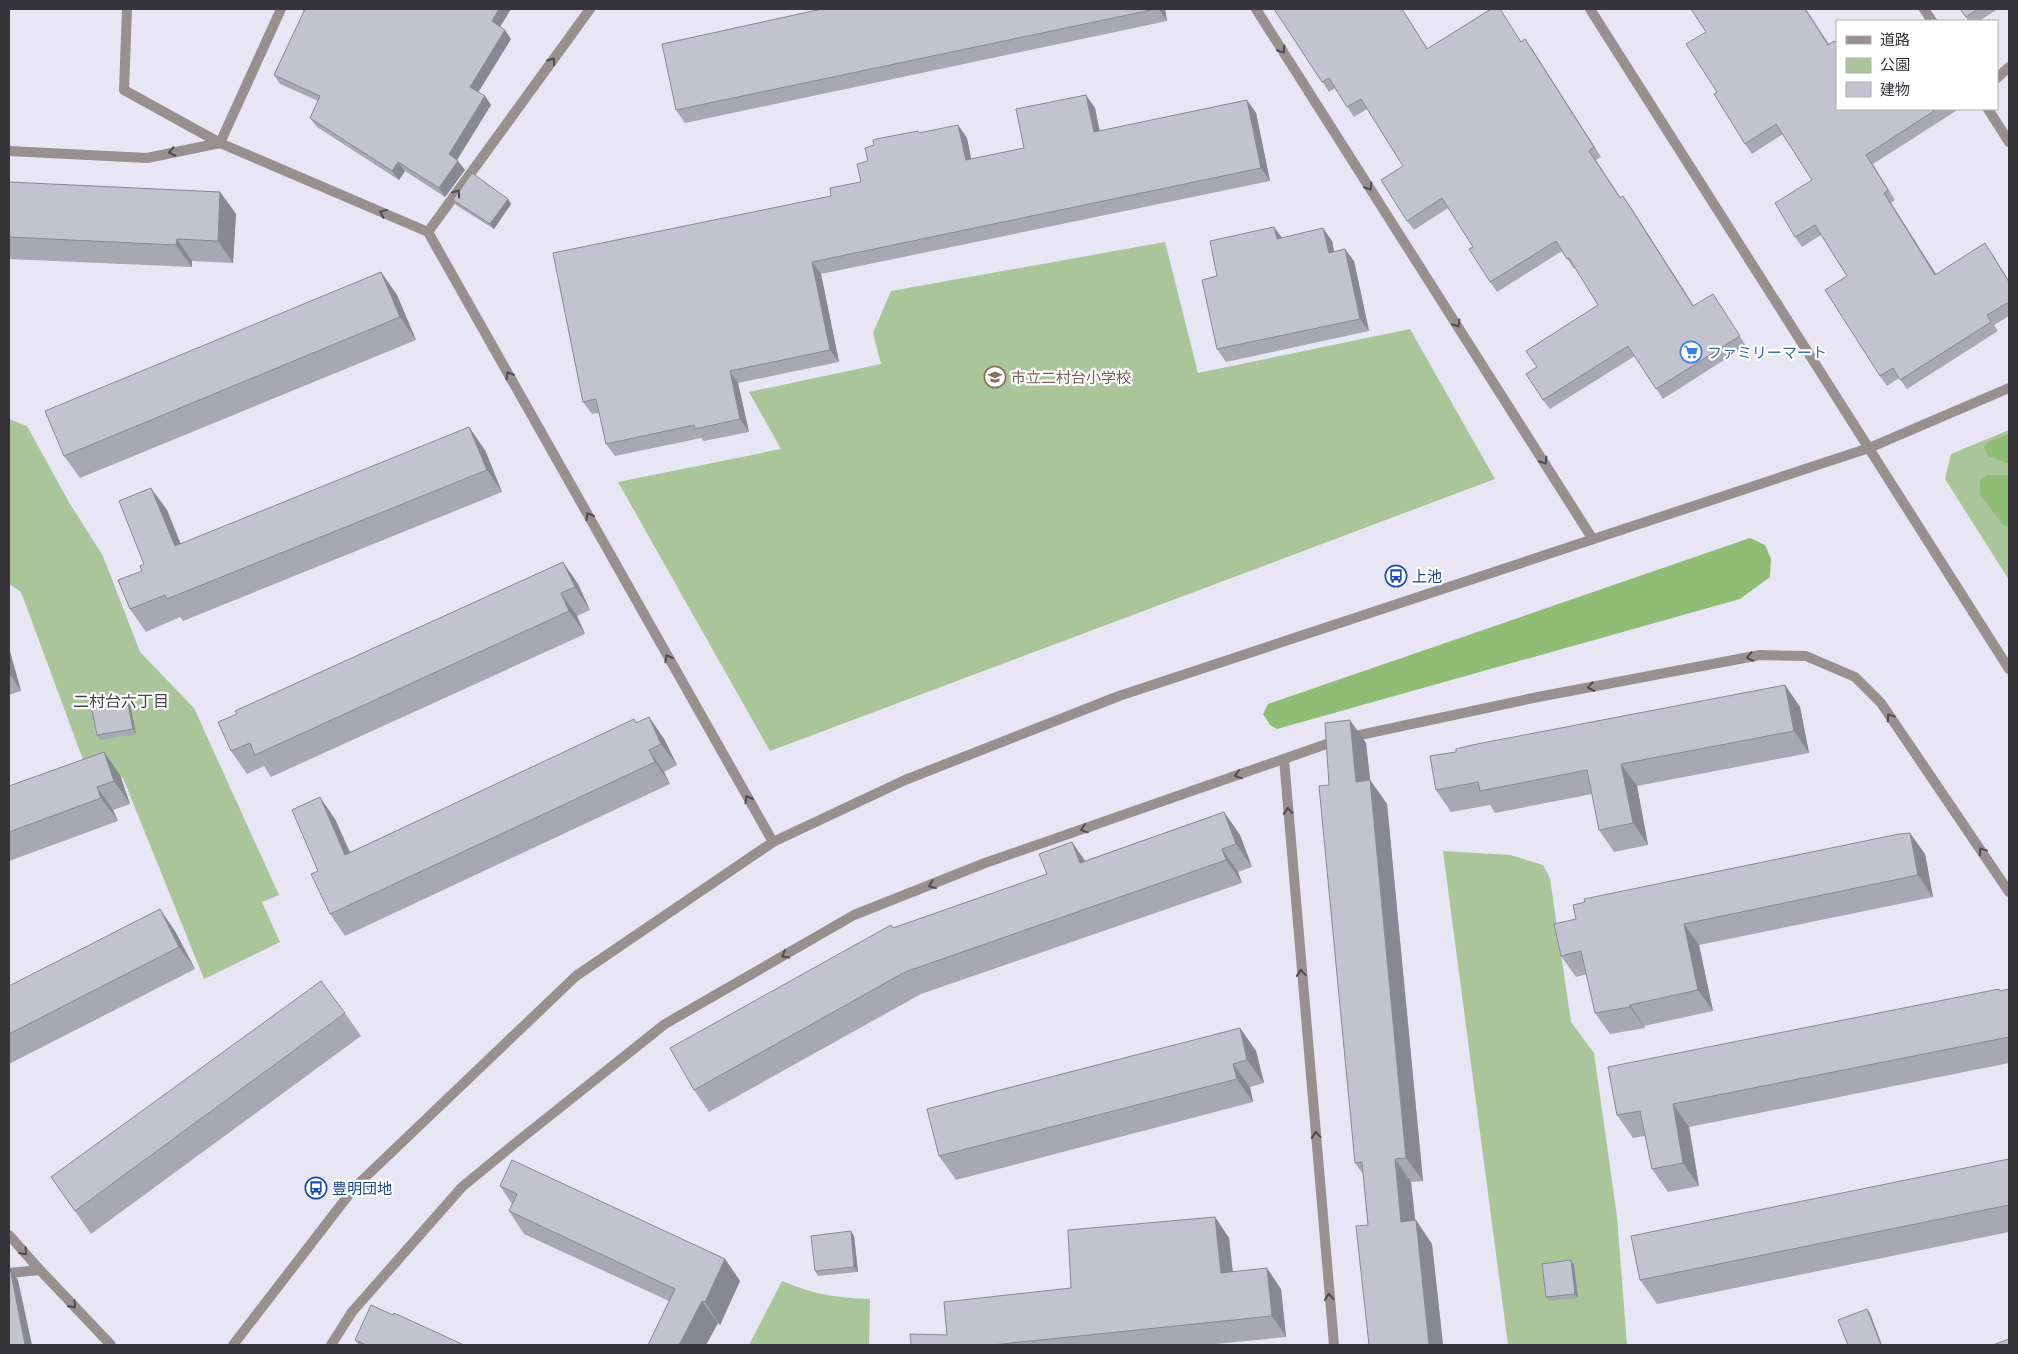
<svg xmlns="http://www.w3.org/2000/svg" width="2018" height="1354" viewBox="0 0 2018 1354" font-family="Inter,'Noto Sans JP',sans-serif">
	<rect width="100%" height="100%" fill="#e8e6f4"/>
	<g fill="#a9c599">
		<path d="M1165 242 1198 373 1410 329 1495 479 770 751 618 482 781 449 749 392 881 364 873 333 891 291Z"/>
		<path d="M9 419 27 426 70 504 103 556 140 652 194 708 279 895 262 902 280 942 204 979 123 778 85 765 21 592 9 584Z"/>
		<path d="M2009 430V580L1945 479 1951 454Z"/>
		<path d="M1443 851 1510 855 1543 865 1550 878 1571 1022 1594 1053 1617 1217 1627 1345H1508Z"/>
		<path d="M782 1281C813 1294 836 1298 870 1299L869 1345H749Z"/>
	</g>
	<g fill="#91bc76">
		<path d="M2009 434V464L1988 456 1984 447 1988 442Z"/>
		<path d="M1988 475H2009V527L2003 525 1980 494V480Z"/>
		<path d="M1750 538 1765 545 1771 559 1770 577 1740 599 1277 729 1270 725 1263 714 1268 704Z"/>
	</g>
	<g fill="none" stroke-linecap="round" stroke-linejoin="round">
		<g stroke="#97908f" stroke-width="10">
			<path d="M9 151 147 158 220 143"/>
			<path d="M1284 759 1334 1345"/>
			<path d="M9 1235 40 1270"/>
			<path d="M331 1345 352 1312 462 1187 513 1145 665 1024 854 915 985 863 1341 739 1538 697 1760 655 1806 656 1855 677 1881 703 2009 892"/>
		</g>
		<g stroke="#97908f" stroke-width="10">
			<path d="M127 9 124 90 220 143 428 232 773 842"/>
			<path d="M1256 9 1592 538"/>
			<path d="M1924 9 1932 21"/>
			<path d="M1997 78 2009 67"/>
			<path d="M1988 109 2009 142"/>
			<path d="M220 143 281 9"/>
			<path d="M428 232 590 9"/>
			<path d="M9 1273 40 1270 111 1345"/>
		</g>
		<g stroke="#97908f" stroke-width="10">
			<path d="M1590 9 2009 669"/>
			<path d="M233 1345 354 1188 576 976 773 842 905 780 1119 696 1869 448 2009 388"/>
		</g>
	</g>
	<g fill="#a8a8b3">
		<path d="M302 9H511L500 27 511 39 478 92 485 96 491 105 457 160 465 170 445 197 405 171 399 180 317 127 310 118 318 101 280 84 274 75 304 12Z"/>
		<path d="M822 9H1165L1167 21 685 123 676 110Z"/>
		<path d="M1274 9H1402L1428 49 1521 41 1532 49 1601 157 1596 160 1621 198 1623 196 1630 206 1694 306 1713 294 1746 346 1663 399 1635 356 1550 409 1543 400 1537 367 1598 305 1575 268 1574 269 1562 251 1497 292 1490 282 1473 247 1448 208 1414 230 1407 221 1403 166 1367 109 1354 117 1335 88 1329 92Z"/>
		<path d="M1691 9H1806L1829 44 1837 109H1959L1873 164 1895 200 1891 203 1936 274 1992 253 2009 281V316L1994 325 1998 331 1907 389 1899 378 1887 386 1880 376 1847 276 1821 235 1802 247 1795 237 1812 180 1783 134 1752 154 1745 144 1717 92 1706 32Z"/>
		<path d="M1960 9H1998L1979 21H1969Z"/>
		<path d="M1247 100 1256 113 1270 181 821 274 839 362 738 383 749 432 704 441 701 438 615 456 606 444 599 413 592 414 583 402 831 196 861 182 868 161 920 133 967 138 971 159 1024 148 1095 108 1100 131Z"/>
		<path d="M9 182 220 192 236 214 233 263 192 261V267L9 259Z"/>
		<path d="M508 199 511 204 494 229 456 205 453 200Z"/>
		<path d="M1282 238 1332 241 1334 251 1354 261 1369 331 1226 362 1217 349V276Z"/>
		<path d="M381 272 397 295 416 340 80 478 64 456Z"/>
		<path d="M485 450 502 492 183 621 180 617 146 632 130 609 142 571 167 510 181 544Z"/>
		<path d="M563 562 578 584 590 610 577 616 585 634 271 777 264 766 247 774 231 751 237 714Z"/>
		<path d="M9 648 21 691 9 695Z"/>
		<path d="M1785 685 1800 707 1809 753 1637 786 1648 845 1614 852 1599 830 1592 794 1495 813 1490 805 1451 812 1436 790 1456 752Z"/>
		<path d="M130 704 136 734 100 740 97 735Z"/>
		<path d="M649 717 664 739 677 765 664 772 670 784 345 936 330 914 318 871 335 819 350 852Z"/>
		<path d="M1366 743 1370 780 1387 804 1423 1181 1411 1182 1415 1220 1432 1244 1443 1345H1369L1368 1225 1363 1174 1355 1163 1329 785Z"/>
		<path d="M104 752 120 775 130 804 113 810 118 821 9 861V786Z"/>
		<path d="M1224 812 1240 835 1252 867 1238 872 1242 883 921 994 709 1112 694 1090 893 928Z"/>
		<path d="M1925 854 1933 897 1699 945 1713 1011 1644 1026 1645 1028 1610 1034 1595 1013 1587 974 1576 977 1561 956 1576 919Z"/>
		<path d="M175 931 195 969 9 1064V986Z"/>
		<path d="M2009 989V1063L1689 1127 1699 1186 1668 1192 1652 1169 1645 1136 1633 1138 1617 1115 2001 991Z"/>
		<path d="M345 1013 361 1036 91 1234 51 1177Z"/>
		<path d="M1240 1028 1256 1051 1264 1083 1250 1087 1253 1102 956 1180 939 1156Z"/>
		<path d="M2009 1159V1232L1657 1304 1640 1280Z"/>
		<path d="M500 1186 725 1259 740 1281 720 1325 718 1323 706 1345H648L669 1301 524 1234 509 1211 512 1204Z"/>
		<path d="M1215 1217 1229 1238 1233 1272 1281 1289 1286 1337 1206 1345H911L947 1335 1071 1288Z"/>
		<path d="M854 1236 858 1272 818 1276 815 1271Z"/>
		<path d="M1574 1265 1578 1298 1549 1301 1546 1297Z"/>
		<path d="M393 1315 464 1345H359L355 1340Z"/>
	</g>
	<g fill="#888892">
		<path d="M499 9H511L498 30 492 21Z"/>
		<path d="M1159 9H1165L1167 21Z"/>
		<path d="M505 30 511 39 476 96 470 87Z"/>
		<path d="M1525 39 1532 49 1601 157 1594 147Z"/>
		<path d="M1086 95 1095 108 1102 145 1094 132Z"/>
		<path d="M485 96 491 105 455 163 449 154Z"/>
		<path d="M1247 100 1256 113 1270 181 1261 168Z"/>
		<path d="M958 125 967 138 974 173 966 160Z"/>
		<path d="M458 161 465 170 445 197 439 188Z"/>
		<path d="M398 162 405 171 399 180 392 171Z"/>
		<path d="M220 192 236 214 233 263 218 241Z"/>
		<path d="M1884 193 1891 203 1942 284 1935 275Z"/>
		<path d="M1623 196 1630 206 1700 316 1693 306Z"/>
		<path d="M508 199 511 204 494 229 490 224Z"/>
		<path d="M1274 227 1283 239H1277Z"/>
		<path d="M1323 228 1332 241 1337 265 1329 253Z"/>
		<path d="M177 239 192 261V267L176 245Z"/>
		<path d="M1345 249 1354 261 1369 331 1360 319Z"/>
		<path d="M812 262 821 274 839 362 830 350Z"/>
		<path d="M381 272 397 295 416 340 400 317Z"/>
		<path d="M730 371 738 383 749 432 740 419Z"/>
		<path d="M469 427 485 450 502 492 487 470Z"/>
		<path d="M151 488 167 510 190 568 175 546Z"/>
		<path d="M563 562 578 584 590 610 575 587Z"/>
		<path d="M561 593 577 616 585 634 569 611Z"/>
		<path d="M9 648 21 691 9 673Z"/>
		<path d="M1785 685 1800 707 1809 753 1794 731Z"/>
		<path d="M127 699 130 704 136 734 133 729Z"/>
		<path d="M649 717 664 739 677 765 661 744Z"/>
		<path d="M1350 720 1366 743 1373 805 1356 782Z"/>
		<path d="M649 750 664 772 670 784 655 762Z"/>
		<path d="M104 752 120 775 130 804 114 781Z"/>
		<path d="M1621 764 1637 786 1648 845 1633 823Z"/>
		<path d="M1370 780 1387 804 1423 1181 1406 1158Z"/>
		<path d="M97 787 113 810 118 821 101 798Z"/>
		<path d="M320 797 335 819 360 876 345 855Z"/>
		<path d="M1224 812 1240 835 1252 867 1236 844Z"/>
		<path d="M1910 833 1925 854 1933 897 1918 875Z"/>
		<path d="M1072 842 1088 865 1080 863Z"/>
		<path d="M1222 849 1238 872 1242 883 1226 860Z"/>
		<path d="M160 909 175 931 195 969 179 947Z"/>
		<path d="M1684 924 1699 945 1713 1011 1698 990Z"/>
		<path d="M1630 1005 1644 1026 1645 1028 1630 1007Z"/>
		<path d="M1240 1028 1256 1051 1264 1083 1247 1060Z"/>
		<path d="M1233 1064 1250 1087 1253 1102 1237 1079Z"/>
		<path d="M1673 1104 1689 1127 1699 1186 1683 1163Z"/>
		<path d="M1395 1159 1411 1182 1418 1245 1401 1222Z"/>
		<path d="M1215 1217 1229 1238 1235 1294 1221 1273Z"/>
		<path d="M1416 1220 1432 1244 1443 1345H1429Z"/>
		<path d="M851 1231 854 1236 858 1272 854 1267Z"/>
		<path d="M725 1259 740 1281 720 1325 705 1302Z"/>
		<path d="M1571 1260 1574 1265 1578 1298 1575 1294Z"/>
		<path d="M10 1268 18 1280 32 1345H25Z"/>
		<path d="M1267 1268 1281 1289 1286 1337 1272 1316Z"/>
		<path d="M702 1301 718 1323 706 1345H679Z"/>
		<path d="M1867 1309 1870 1313 1882 1345H1881Z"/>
	</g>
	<g fill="#c3c3d0" stroke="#888892">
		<path d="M305 9H499L492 21 505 30 470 87 485 96 449 154 458 161 439 188 398 162 392 171 310 118 320 96 274 75Z"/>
		<path d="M822 9H1156L676 110 662 44Z"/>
		<path d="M1274 9H1402L1427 49 1491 9H1500L1521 42 1525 39 1594 147 1589 151 1620 198 1623 196 1693 306 1713 294 1740 336 1656 389 1628 346 1543 400 1526 374 1537 367 1526 351 1598 305 1569 258 1567 259 1556 241 1490 282 1469 249 1473 247 1442 198 1407 221 1381 180 1403 166 1361 99 1347 107 1329 78 1322 82Z"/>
		<path d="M1691 9H1805L1828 45 1834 41 1836 42H1837V109H1937L1866 155 1888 190 1884 193 1935 275 1985 243 2009 282V302L1987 315 1991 322 1900 380 1893 368 1880 376 1825 290 1847 276 1815 225 1795 237 1775 203 1812 180 1776 124 1745 144 1714 94 1717 92 1686 44 1706 32Z"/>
		<path d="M1960 9H1978L1966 17Z"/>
		<path d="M1086 95 1094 132 1247 100 1261 168 812 262 830 350 730 371 740 419 695 429 694 425 606 444 596 399 583 402 553 253 831 196 830 188 861 182 857 164 868 161 865 148 874 145 873 140 876 139 918 131 919 133 958 125 966 160 1024 148 1016 109Z"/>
		<path d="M472 173 508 199 490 224 453 200Z"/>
		<path d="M9 182 220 192 218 241 177 239 176 245 9 237Z"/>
		<path d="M1274 227 1277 239 1323 228 1329 253 1345 249 1360 319 1217 349 1202 280 1217 276 1210 241Z"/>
		<path d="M381 272 400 317 64 456 45 411Z"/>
		<path d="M469 427 487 470 167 599 165 595 130 609 118 580 142 571 140 566 144 564 119 501 151 488 175 546Z"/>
		<path d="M563 562 575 587 561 593 569 611 255 755 250 743 231 751 218 722 237 714 235 711Z"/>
		<path d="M1785 685 1794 731 1621 764 1633 823 1599 830 1587 770 1480 791 1478 782 1436 790 1430 756 1456 752V749L1472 745Z"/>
		<path d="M127 699 133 729 97 735 91 705Z"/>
		<path d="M649 717 661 744 649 750 655 762 330 914 311 874 318 871 292 810 320 797 345 855 634 719 636 723Z"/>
		<path d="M1350 720 1356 782 1370 780 1406 1158 1395 1159 1401 1222 1416 1220 1429 1345H1369L1356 1226 1368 1225 1362 1162 1355 1163 1319 786 1329 785 1325 723Z"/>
		<path d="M104 752 114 781 97 787 101 798 9 832V786Z"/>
		<path d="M1224 812 1236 844 1222 849 1226 860 905 972 694 1090 670 1048 891 925 893 928 1047 874 1039 854 1072 842 1080 863Z"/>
		<path d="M1910 833 1918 875 1684 924 1698 990 1630 1005V1007L1595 1013 1581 951 1561 956 1554 924 1576 919 1573 905 1585 902 1584 899 1899 834Z"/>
		<path d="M160 909 179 947 9 1034V986Z"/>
		<path d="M321 981 345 1013 75 1211 51 1177Z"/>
		<path d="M1999 989 2000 991 2009 989V1037L1673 1104 1683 1163 1652 1169 1640 1111 1617 1115 1608 1067Z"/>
		<path d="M1240 1028 1247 1060 1233 1064 1237 1079 939 1156 927 1109Z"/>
		<path d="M2009 1159V1205L1640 1280 1631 1236Z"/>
		<path d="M512 1160 725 1259 705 1302 702 1301 679 1345H648L675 1289 509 1211 517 1194 500 1186Z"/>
		<path d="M1215 1217 1221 1273 1267 1268 1272 1316 992 1345H911L910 1334 947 1335 944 1302 1071 1288 1068 1230Z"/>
		<path d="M851 1231 854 1267 815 1271 811 1236Z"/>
		<path d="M1571 1260 1575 1294 1546 1297 1542 1264Z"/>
		<path d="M9 1268H10L25 1345H9Z"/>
		<path d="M371 1305 393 1315 394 1313 464 1345H366L355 1340Z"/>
		<path d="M1867 1309 1881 1345H1848L1838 1320Z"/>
		<path d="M2009 1339V1345H1993Z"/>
	</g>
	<defs><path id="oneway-chevron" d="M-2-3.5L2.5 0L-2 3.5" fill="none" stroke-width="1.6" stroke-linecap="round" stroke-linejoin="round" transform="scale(1.25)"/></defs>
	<g stroke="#4e4c4f">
		<use href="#oneway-chevron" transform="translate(1282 50) rotate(57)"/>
		<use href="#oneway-chevron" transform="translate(552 61) rotate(-54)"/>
		<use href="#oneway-chevron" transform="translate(172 152) rotate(168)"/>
		<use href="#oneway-chevron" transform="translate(1369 187) rotate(57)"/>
		<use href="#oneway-chevron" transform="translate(457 193) rotate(-54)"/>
		<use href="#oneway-chevron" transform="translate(383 213) rotate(-157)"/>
		<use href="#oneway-chevron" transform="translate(1457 324) rotate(57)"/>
		<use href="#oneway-chevron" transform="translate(509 375) rotate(-120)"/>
		<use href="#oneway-chevron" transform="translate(1544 461) rotate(58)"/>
		<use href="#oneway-chevron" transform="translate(589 516) rotate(-119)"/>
		<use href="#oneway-chevron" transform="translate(1750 657) rotate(169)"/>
		<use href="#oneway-chevron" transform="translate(668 658) rotate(-119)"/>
		<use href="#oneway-chevron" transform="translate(1591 687) rotate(169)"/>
		<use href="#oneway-chevron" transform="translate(1890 717) rotate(-124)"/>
		<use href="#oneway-chevron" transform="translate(1238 775) rotate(161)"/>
		<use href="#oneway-chevron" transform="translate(748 799) rotate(-120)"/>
		<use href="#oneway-chevron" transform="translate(1288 811) rotate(-95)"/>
		<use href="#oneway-chevron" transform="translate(1084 829) rotate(161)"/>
		<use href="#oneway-chevron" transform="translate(1982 851) rotate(-124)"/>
		<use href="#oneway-chevron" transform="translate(932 885) rotate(158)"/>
		<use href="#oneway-chevron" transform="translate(785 955) rotate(150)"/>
		<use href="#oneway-chevron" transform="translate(1301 973) rotate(-95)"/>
		<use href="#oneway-chevron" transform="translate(1316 1135) rotate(-95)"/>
		<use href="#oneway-chevron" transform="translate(24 1252) rotate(48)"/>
		<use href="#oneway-chevron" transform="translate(1329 1297) rotate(-95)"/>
		<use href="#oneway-chevron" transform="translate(73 1305) rotate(47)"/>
	</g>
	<defs>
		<g id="supermarket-ring" transform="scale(1.125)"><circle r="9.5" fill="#fff" stroke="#3f7fe0" stroke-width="1.5"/><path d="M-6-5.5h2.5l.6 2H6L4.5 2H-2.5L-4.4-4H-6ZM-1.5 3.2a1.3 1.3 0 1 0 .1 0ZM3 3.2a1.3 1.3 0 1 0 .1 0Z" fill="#3f7fe0"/></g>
		<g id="school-ring" transform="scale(1.125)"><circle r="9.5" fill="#fff" stroke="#8d6e63" stroke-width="1.5"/><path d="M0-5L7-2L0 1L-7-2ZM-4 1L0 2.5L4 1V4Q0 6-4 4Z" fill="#8d6e63"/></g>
		<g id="bus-ring" transform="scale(1.125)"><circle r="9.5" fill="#fff" stroke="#1a4fb4" stroke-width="1.5"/><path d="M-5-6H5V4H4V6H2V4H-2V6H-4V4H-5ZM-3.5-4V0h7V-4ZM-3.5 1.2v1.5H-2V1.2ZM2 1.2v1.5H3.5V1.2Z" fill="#1a4fb4"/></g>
	</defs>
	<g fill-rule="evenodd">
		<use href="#supermarket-ring" x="1691" y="352"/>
		<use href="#school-ring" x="995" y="377"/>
		<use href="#bus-ring" x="1396" y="576"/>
		<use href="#bus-ring" x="316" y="1188"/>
	</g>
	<g text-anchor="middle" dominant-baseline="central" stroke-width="4.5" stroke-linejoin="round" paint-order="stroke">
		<g font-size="15" fill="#366cbe" stroke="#fff" text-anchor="start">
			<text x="1707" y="352">ファミリーマート</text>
		</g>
		<g font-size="15" fill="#785e54" stroke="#fff" text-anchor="start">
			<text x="1011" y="377">市立二村台小学校</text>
		</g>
		<g font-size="15" fill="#164399" stroke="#fff" text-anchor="start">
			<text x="1412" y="576">上池</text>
			<text x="332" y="1188">豊明団地</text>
		</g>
		<g font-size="16" fill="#45444f" stroke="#fff">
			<text x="121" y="701">二村台六丁目</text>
		</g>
	</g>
	<rect width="2018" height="1354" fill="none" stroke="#36353a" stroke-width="20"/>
	<rect x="1836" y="20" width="162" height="90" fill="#ffffff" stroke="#afaeb0"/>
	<rect x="1846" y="36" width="25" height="8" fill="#97908f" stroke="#afaeb0"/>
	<text x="1880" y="45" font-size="15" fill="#36353a">道路</text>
	<rect x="1846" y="58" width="25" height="15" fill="#a9c599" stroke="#afaeb0"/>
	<text x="1880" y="70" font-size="15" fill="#36353a">公園</text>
	<rect x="1846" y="82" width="25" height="15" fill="#c3c3d0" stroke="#afaeb0"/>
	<text x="1880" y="95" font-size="15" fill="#36353a">建物</text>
</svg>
